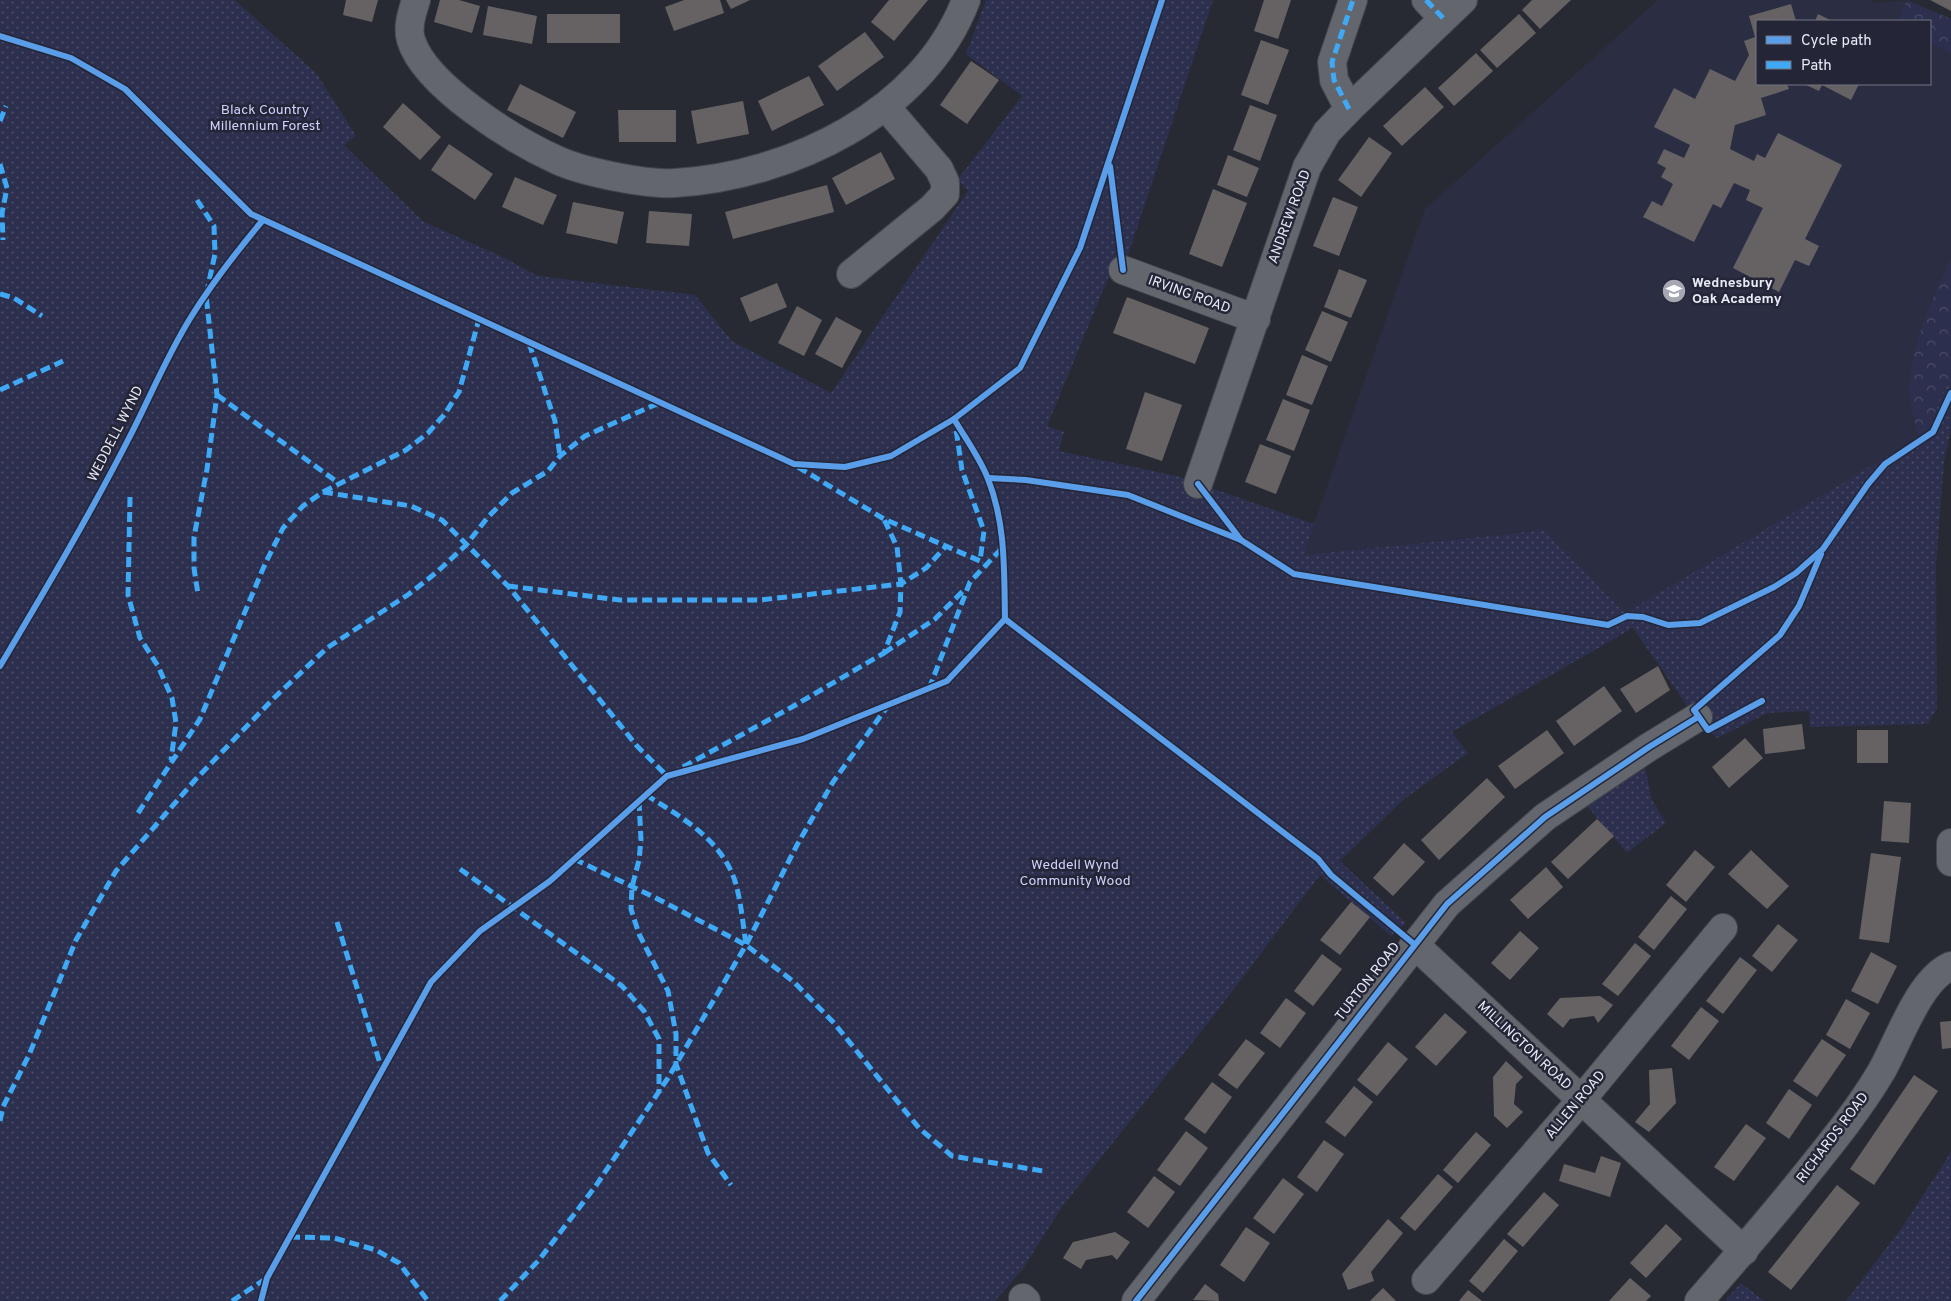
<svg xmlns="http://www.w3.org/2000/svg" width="1951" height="1301" viewBox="0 0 1951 1301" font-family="Overpass,sans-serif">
	<defs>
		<pattern id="forest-crowns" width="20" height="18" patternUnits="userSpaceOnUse" patternTransform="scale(1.25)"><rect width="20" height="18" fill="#2c2f4d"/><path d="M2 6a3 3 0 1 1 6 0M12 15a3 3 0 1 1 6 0" fill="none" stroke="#4b4d67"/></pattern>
		<pattern id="park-dots" width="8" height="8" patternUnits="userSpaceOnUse" patternTransform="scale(1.25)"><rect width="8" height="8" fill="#2c2f4d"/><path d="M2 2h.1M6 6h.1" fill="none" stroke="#4b4d67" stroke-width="1.8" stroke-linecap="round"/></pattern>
	</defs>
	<rect width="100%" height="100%" fill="#282a33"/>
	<path fill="#2b2e43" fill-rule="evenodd" d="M1658 0H1870L1875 3 1907 0 1951 19V372L1928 432 1625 613 1544 530 1303 555 1425 209ZM1757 21H1930V84H1757Z"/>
	<g fill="url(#forest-crowns)">
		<path d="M1907 0 1951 19V53L1930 43V21H1898Z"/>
		<path d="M1951 259V372L1928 432 1919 438C1916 424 1910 407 1910 393 1910 345 1931 301 1951 259Z"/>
	</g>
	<g fill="url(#park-dots)">
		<path d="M0 0H235L317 74 356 136 344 145 424 222 505 258 538 276 695 295 732 341 831 393 968 191 958 179 1022 96 966 54 986 0H1213L1123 270 1109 276 1047 426 1064 432 1059 451 1177 476 1314 524 1304 555 1544 530 1625 613 1928 432 1951 372V429L1944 462 1936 565 1937 708 1928 724 1810 727 1809 711 1768 713 1717 738 1690 710 1633 628 1452 732 1468 753 1403 800 1340 861 1406 923 1391 936 1320 875 1215 1014 1062 1207 1022 1270 995 1301H0Z"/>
		<path d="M1645 767 1652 800 1666 823 1627 853 1587 806Z"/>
		<path d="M1951 1152V1301H1846L1901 1229Z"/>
		<path d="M1741 1283 1764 1301H1725Z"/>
	</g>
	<g fill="#666264">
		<path d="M346 0H378L372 22 343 15Z"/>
		<path d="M440 0H459L480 6 472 33 434 22Z"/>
		<path d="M684 0H720L724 13 674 31 665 7Z"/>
		<path d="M726 0H750L731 9Z"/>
		<path d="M889 0H928L894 41 871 22Z"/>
		<path d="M1264 0H1291L1278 39 1254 31Z"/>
		<path d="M1532 0H1571L1540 29 1522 10Z"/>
		<path d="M1930 0H1951V11Z"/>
		<path d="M1791 4 1796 21H1757V84H1787L1789 89 1761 98 1766 115 1735 125 1730 149 1754 161 1757 154 1765 158 1778 133 1842 165 1805 239 1819 246 1809 266 1795 260 1779 292 1733 268 1763 208 1746 200 1750 190 1734 183 1721 208 1713 204 1694 242 1643 217 1652 201 1662 206 1673 184 1661 177 1666 168 1657 163 1664 149 1684 158 1690 145 1654 127 1674 88 1695 99 1710 69 1735 81 1749 55 1744 41 1755 37 1749 16Z"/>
		<path d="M488 6 537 16 532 44 483 35Z"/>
		<rect x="547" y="14" width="73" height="29"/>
		<path d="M1519 14 1536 33 1497 68 1480 50Z"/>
		<path d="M1818 14 1832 21H1815Z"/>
		<path d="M865 32 884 57 837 91 818 66Z"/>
		<path d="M1261 40 1289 50 1268 105 1241 95Z"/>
		<path d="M1476 53 1493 71 1454 106 1438 88Z"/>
		<path d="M971 61 999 80 967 124 940 105Z"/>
		<path d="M809 76 824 105 772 131 758 101Z"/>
		<path d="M520 84 576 112 563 138 507 110Z"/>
		<path d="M1804 84H1859L1851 100 1822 85 1819 91Z"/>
		<path d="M1425 87 1444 107 1402 146 1383 126Z"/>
		<path d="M743 101 749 134 697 144 691 111Z"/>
		<path d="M403 103 441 137 420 160 383 127Z"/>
		<path d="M1250 105 1277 115 1260 161 1233 150Z"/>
		<path d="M618 110H676V142H619Z"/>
		<path d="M1369 137 1392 153 1361 197 1338 180Z"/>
		<path d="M449 144 493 174 475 200 431 170Z"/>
		<path d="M881 152 895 179 846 205 832 178Z"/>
		<path d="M1228 155 1259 168 1247 197 1217 185Z"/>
		<path d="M515 177 557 195 543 225 502 207Z"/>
		<path d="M827 185 834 212 733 239 725 212Z"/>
		<path d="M1213 189 1247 203 1222 267 1189 254Z"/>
		<path d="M1333 197 1358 207 1339 256 1313 246Z"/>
		<path d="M573 202 624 212 617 244 566 233Z"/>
		<path d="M649 211 692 214 689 246 646 243Z"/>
		<path d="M1339 269 1367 280 1351 318 1324 307Z"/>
		<path d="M777 283 787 307 750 322 740 298Z"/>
		<path d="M1127 297 1209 328 1195 364 1113 333Z"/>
		<path d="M797 306 822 320 804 356 778 343Z"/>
		<path d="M1322 311 1348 322 1331 362 1305 350Z"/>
		<path d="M836 317 862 331 842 368 815 354Z"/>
		<path d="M1302 355 1328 366 1312 405 1286 395Z"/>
		<path d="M1145 392 1182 405 1162 461 1126 449Z"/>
		<path d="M1283 399 1310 410 1294 451 1266 440Z"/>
		<path d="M1260 444 1291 456 1276 494 1245 482Z"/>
		<path d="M1658 666 1670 690 1636 713 1620 689Z"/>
		<path d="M1604 686 1622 711 1574 746 1556 721Z"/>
		<path d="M1802 724 1805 749 1765 754 1763 729Z"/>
		<path d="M1547 730 1564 753 1515 789 1498 766Z"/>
		<rect x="1857" y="730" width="31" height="33"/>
		<path d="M1745 738 1763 758 1729 788 1712 767Z"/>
		<path d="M1487 778 1505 797 1439 860 1421 840Z"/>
		<path d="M1884 801 1911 803 1909 843 1881 841Z"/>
		<path d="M1597 819 1614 836 1568 879 1551 862Z"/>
		<path d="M1404 843 1425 862 1393 896 1373 878Z"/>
		<path d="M1695 850 1715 867 1686 902 1666 885Z"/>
		<path d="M1751 850 1789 886 1767 909 1728 874Z"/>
		<path d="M1871 853 1901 857 1889 943 1859 939Z"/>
		<path d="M1546 867 1563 887 1528 919 1510 900Z"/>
		<path d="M1671 896 1687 909 1654 950 1638 937Z"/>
		<path d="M1351 902 1370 917 1340 955 1320 940Z"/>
		<path d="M1778 924 1798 940 1772 972 1752 956Z"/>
		<path d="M1520 931 1539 948 1510 980 1491 963Z"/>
		<path d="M1635 943 1651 956 1618 996 1602 984Z"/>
		<path d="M1871 952 1897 966 1878 1004 1851 991Z"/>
		<path d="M1322 954 1342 969 1313 1006 1294 991Z"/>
		<path d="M1740 957 1757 970 1723 1014 1706 1001Z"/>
		<path d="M1600 996 1613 1005 1598 1023 1594 1016 1570 1019 1563 1028 1547 1014 1560 998Z"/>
		<path d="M1286 998 1306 1013 1280 1048 1260 1033Z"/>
		<path d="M1846 999 1870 1013 1850 1049 1826 1035Z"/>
		<path d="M1701 1007 1719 1021 1689 1060 1671 1046Z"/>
		<path d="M1445 1013 1467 1032 1436 1066 1415 1047Z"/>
		<path d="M1951 1021V1048L1942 1049 1940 1022Z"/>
		<path d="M1246 1039 1265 1053 1237 1089 1218 1075Z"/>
		<path d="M1822 1039 1846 1055 1817 1097 1793 1081Z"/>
		<path d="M1388 1042 1408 1059 1377 1096 1357 1080Z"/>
		<path d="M1506 1061 1523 1077 1516 1084 1514 1104 1523 1112 1507 1128 1494 1116 1493 1077Z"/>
		<path d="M1672 1068 1676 1103 1649 1132 1635 1122 1650 1104 1649 1070Z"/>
		<path d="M1914 1075 1938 1091 1874 1185 1850 1169Z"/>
		<path d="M1212 1082 1232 1097 1205 1134 1184 1119Z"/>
		<path d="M1354 1086 1373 1102 1345 1137 1325 1122Z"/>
		<path d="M1789 1089 1812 1105 1789 1139 1766 1123Z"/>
		<path d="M1746 1124 1766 1138 1734 1181 1714 1167Z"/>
		<path d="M1186 1131 1208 1148 1180 1186 1157 1170Z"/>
		<path d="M1476 1132 1491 1145 1458 1183 1443 1170Z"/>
		<path d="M1324 1140 1344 1154 1317 1192 1297 1177Z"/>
		<path d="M1601 1156 1621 1163 1610 1197 1559 1181 1564 1164 1595 1173Z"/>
		<path d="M1438 1174 1453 1187 1415 1231 1400 1218Z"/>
		<path d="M1154 1176 1175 1192 1148 1228 1127 1212Z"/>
		<path d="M1283 1178 1304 1194 1274 1234 1253 1218Z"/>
		<path d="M1837 1185 1860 1203 1791 1290 1768 1272Z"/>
		<path d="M1544 1192 1559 1205 1523 1247 1507 1234Z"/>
		<path d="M1388 1219 1403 1233 1371 1272 1374 1281 1348 1290 1342 1274Z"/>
		<path d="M1666 1224 1682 1239 1646 1278 1630 1263Z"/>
		<path d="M1246 1227 1270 1243 1244 1282 1220 1265Z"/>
		<path d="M1115 1232 1130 1242 1117 1260 1112 1255 1086 1260 1081 1269 1063 1258 1073 1242Z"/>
		<path d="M1504 1239 1518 1251 1483 1293 1469 1281Z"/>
		<path d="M1630 1278 1651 1296 1646 1301H1609Z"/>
		<path d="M1205 1284 1218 1294 1219 1301 1193 1300Z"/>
		<path d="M1383 1288 1396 1301H1370Z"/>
		<path d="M1468 1290 1482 1301H1459Z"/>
	</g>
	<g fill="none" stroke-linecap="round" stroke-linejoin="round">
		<g stroke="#45464e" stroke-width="30">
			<g id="minor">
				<path d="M416 0C412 13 407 27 411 40 425 86 515 141 557 160 583 172 647 185 675 183 790 176 923 113 966 0"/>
				<path d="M1426 0 1443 18"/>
				<path d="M1349 109 1334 80 1332 62 1353 0"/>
				<path d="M1123 270 1256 319"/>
				<path d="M851 274 932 208 945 194V182L939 169 886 107"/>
				<path d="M1198 484 1307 167 1327 132 1349 109 1463 0"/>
				<path d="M1414 944 1744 1251"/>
				<path d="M1426 1280 1582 1099 1723 928"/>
				<path d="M1023 1298 1026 1301"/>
				<path d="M1136 1301 1447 904 1545 817 1649 747 1698 717"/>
				<path d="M1699 1301C1733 1262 1767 1223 1800 1182 1828 1147 1858 1111 1881 1072 1898 1043 1919 979 1951 966"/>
			</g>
		</g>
		<g stroke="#45464e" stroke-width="30">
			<path id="major" d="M1951 843V862"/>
		</g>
		<use href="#minor" stroke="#64666d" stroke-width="28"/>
		<use href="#major" stroke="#63656f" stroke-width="28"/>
		<g stroke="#3fa9f5" stroke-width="5" stroke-dasharray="10 5" stroke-linecap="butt">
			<path d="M1426 0 1443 18"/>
			<path d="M1349 109 1334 80 1332 62 1353 0"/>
			<path d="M0 121 6 106"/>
			<path d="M0 164 7 188 2 213 3 240"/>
			<path d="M197 200 214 226 215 254 206 295 217 395 207 469 194 537V568L198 594"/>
			<path d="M0 294 14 298 42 316"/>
			<path d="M529 343 555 421 560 456"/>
			<path d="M0 390 63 361"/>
			<path d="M217 395 340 484"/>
			<path d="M798 467 884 519 980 561 984 531 962 470 956 429"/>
			<path d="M323 492 411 506 442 520 508 586 637 746 667 776 670 774"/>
			<path d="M130 497 128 595 140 638 158 666 172 698 176 723 171 760"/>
			<path d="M508 586 620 600H760L901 584 926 568 947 545"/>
			<path d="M884 653 935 619 964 590"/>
			<path d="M929 689 970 582 1004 546"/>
			<path d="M683 767 792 707 884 653 900 612 901 584 897 547 884 519"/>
			<path d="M646 795C681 817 721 839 735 881 741 901 743 924 746 945"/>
			<path d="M639 801 641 840 639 860 632 887 631 909 639 934 668 991 676 1034V1064L708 1153 731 1185"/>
			<path d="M138 813 200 719 265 564 283 528 303 506 323 492 406 450 428 433 444 415 459 392 479 319"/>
			<path d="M574 859 654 897 746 945 794 982 834 1023 919 1128 952 1156 1043 1171"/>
			<path d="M460 869 622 986 644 1011 659 1039V1092"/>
			<path d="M337 922 382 1070"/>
			<path d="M0 1121 3 1107 29 1055 76 940 116 871 195 780 275 697 327 648 409 594 437 572 466 545 488 517 512 493 548 471 560 456 585 436 661 402"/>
			<path d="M290 1237 334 1238 376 1250 399 1263 428 1301"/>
			<path d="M232 1301 267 1278"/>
			<path d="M500 1301 539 1260 595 1187 668 1078 746 945 797 845 833 782 887 707"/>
		</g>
		<g stroke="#242637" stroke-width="9">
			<g id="cycleway">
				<path d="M0 36 71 58 125 89 251 214 794 464 845 467 891 456 954 419C965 438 980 458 988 479 1006 524 1004 572 1005 619L947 681 803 739 667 776 550 881 480 931 431 982 267 1278 261 1301"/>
				<path d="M1110 166 1123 270"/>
				<path d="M954 419 1020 368 1080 248 1162 0"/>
				<path d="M988 478 1026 480 1128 495 1241 540 1294 574 1608 625 1627 616 1643 617 1668 625 1700 623 1774 587 1796 573 1823 549 1868 484 1885 464 1933 432 1951 393"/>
				<path d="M1198 484 1241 540"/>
				<path d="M1005 619 1318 859 1331 875 1414 944"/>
				<path d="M0 666C44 592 88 518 127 442 149 400 166 357 191 317 212 283 237 251 263 220"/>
				<path d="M1762 701 1708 730 1694 710 1780 635 1799 606 1821 554"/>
				<path d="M1136 1301 1447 904 1545 817 1649 747 1698 717"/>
			</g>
		</g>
		<use href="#cycleway" stroke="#5a9eea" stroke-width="6"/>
	</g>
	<defs>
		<g id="school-disc" transform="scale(1.25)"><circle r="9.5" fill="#a5a7b2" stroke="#242637"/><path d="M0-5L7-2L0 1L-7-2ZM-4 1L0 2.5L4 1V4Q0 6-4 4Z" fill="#fff"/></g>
	</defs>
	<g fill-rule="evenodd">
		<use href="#school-disc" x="1674" y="291"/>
	</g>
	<g text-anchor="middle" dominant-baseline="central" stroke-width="5" stroke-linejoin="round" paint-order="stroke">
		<g font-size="14" fill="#cdd3fd" stroke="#242637">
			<text x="265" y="110">Black Country<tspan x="265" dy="16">Millennium Forest</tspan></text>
			<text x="1075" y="865">Weddell Wynd<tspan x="1075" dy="16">Community Wood</tspan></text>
		</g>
		<g font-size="14" fill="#e8eaf6" stroke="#242637">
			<text transform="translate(1290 217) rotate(-70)">ANDREW ROAD</text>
			<text transform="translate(1189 295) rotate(20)">IRVING ROAD</text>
			<text transform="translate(116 434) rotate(-63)">WEDDELL WYND</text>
			<text transform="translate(1368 982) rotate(-52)">TURTON ROAD</text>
			<text transform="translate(1524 1046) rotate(43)">MILLINGTON ROAD</text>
			<text transform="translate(1576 1105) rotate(-50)">ALLEN ROAD</text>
			<text transform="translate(1833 1138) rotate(-53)">RICHARDS ROAD</text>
		</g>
		<g font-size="14" font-weight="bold" fill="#e8eaf6" stroke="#242637" text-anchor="start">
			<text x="1692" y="283">Wednesbury<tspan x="1692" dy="16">Oak Academy</tspan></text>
		</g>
	</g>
	<rect x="1756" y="20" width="175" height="65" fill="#242637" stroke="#727483"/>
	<rect x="1766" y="36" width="25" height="8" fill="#5a9eea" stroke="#727483"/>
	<text x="1801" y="45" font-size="15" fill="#e8eaf6">Cycle path</text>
	<rect x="1766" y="61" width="25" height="8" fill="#3fa9f5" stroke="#727483"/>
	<text x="1801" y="70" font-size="15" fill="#e8eaf6">Path</text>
</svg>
